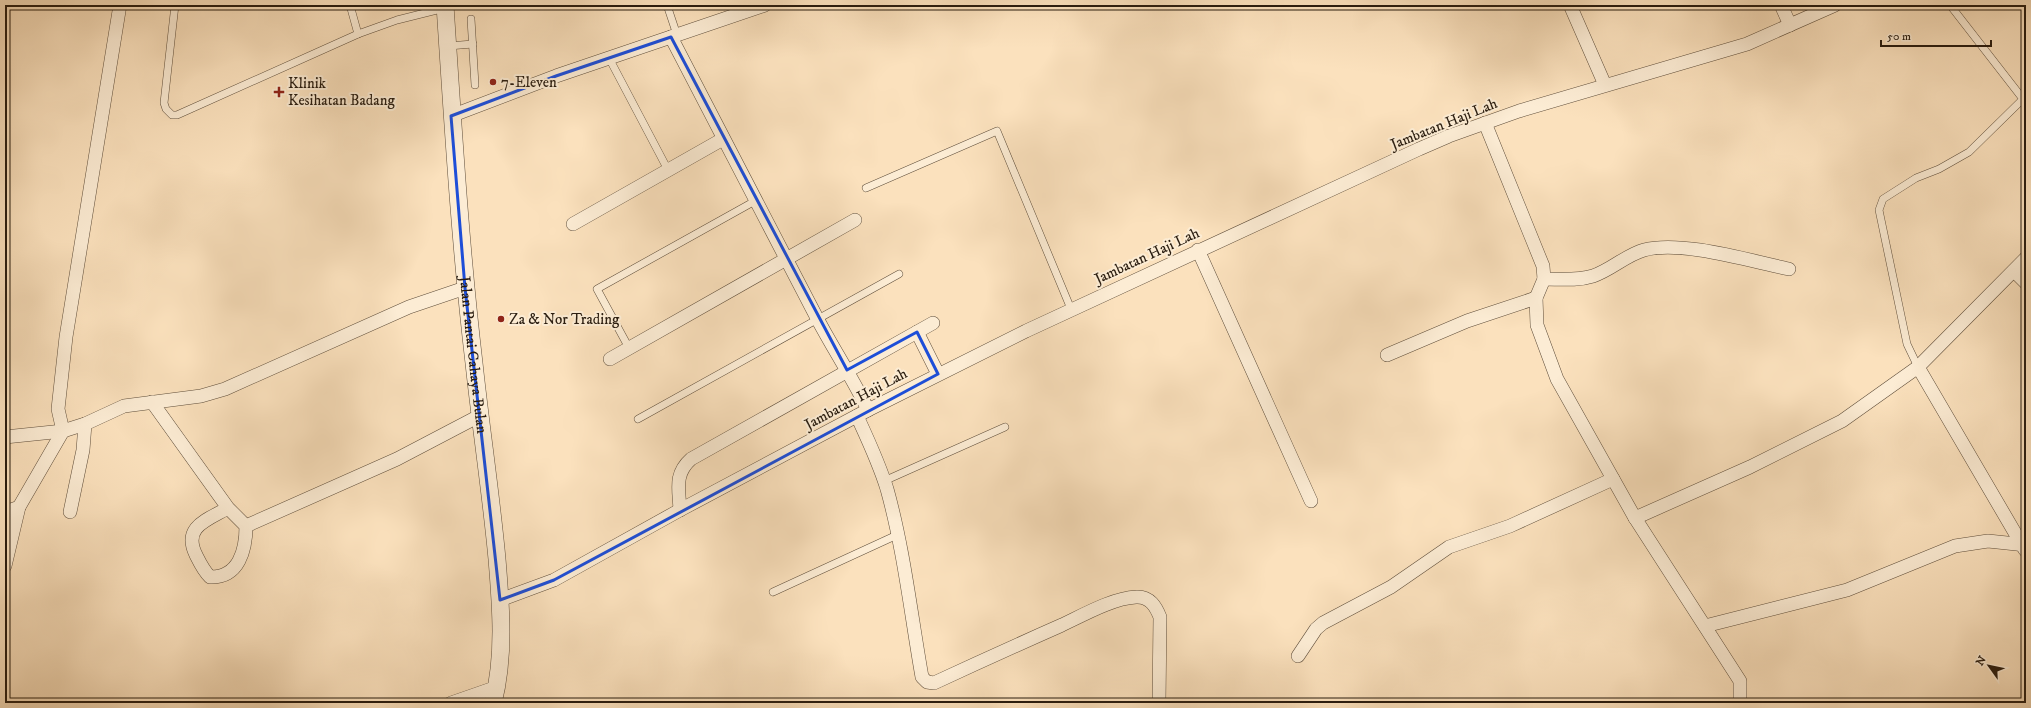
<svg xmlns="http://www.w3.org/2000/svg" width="2031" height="708" viewBox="0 0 2031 708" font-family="'IM FELL DW Pica',serif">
	<rect width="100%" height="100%" fill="#fbe1bd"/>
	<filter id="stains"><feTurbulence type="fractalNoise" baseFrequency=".005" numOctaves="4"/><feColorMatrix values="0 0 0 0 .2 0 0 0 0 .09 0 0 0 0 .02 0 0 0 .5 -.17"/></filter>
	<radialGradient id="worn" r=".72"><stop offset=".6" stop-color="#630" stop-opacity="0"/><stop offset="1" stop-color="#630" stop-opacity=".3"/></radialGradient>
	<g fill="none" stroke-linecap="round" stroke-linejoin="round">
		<g stroke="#5e4d3a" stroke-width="8">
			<g id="service">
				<path d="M175 5 164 103 166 109 172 115H177L358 34 397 20 445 8"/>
				<path d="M350 5 358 34"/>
				<path d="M667 5 677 35"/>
				<path d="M1950 5 2023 99 2026 95"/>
				<path d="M471 19 475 85"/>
				<path d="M448 46 473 44"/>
				<path d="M609 58 668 170"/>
				<path d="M866 188 997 131 1071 309"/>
				<path d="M629 348 597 289 755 201"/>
				<path d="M1918 367 1907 344 1879 210 1883 199 1916 178 1939 169 1969 152 2023 99"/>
				<path d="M638 419 899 274"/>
				<path d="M884 481 1005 427"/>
				<path d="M773 592 897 535"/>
			</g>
		</g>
		<g stroke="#5e4d3a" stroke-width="14">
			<g id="minor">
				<path d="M1570 5 1605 85"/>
				<path d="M1781 5 1790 25"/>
				<path d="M671 37 818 320C834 350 853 379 868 410"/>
				<path d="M451 116 556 76 765 5"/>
				<path d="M1485 123 1543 266 1544 279 1536 298 1537 325 1557 379 1635 518 1740 681V703"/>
				<path d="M573 224 723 139"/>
				<path d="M1198 250 1311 501"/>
				<path d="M2014 271 2026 283"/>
				<path d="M1544 279C1560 279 1577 281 1593 276 1611 270 1626 255 1644 250 1682 240 1750 261 1789 269"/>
				<path d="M917 332 933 323"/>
				<path d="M1387 355 1467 321 1536 298"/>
				<path d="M610 359 855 220"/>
				<path d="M1918 367 2025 550"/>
				<path d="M152 402 228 508 246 526C246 550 239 578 210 577 203 570 200 563 196 555 182 527 207 520 228 508"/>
				<path d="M857 416C868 440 879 463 887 489 904 550 911 615 922 677L927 682 934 683C977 663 1019 644 1062 625 1083 615 1113 598 1136 597 1150 596 1156 607 1160 617L1159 703"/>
				<path d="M5 437 63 431 85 424 124 406 201 396 225 389 409 307 465 288"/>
				<path d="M680 510C679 489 674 474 691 459L917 332 938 374"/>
				<path d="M5 512 19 507"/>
				<path d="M70 512 83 450 85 424"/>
				<path d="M1635 518 1750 467 1842 421 1918 367 2026 258"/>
				<path d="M246 526 397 459 481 415"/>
				<path d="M5 566 19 507 63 431 58 409 66 337 120 5"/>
				<path d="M500 600 554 580 680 510 868 410 1026 331 1419 149 1449 136 1519 111 1747 44 1835 5"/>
				<path d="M1705 626 1847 590 1955 546 1988 541 2026 545"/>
				<path d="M1298 656 1316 629 1323 623 1391 587 1449 547 1510 526 1613 479"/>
				<path d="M451 703 497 687"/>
			</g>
		</g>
		<g stroke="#5e4d3a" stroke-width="18">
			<g id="tertiary">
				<path id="s1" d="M445 5C453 125 460 244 474 363 481 429 491 494 497 559 501 607 505 656 493 703"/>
			</g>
		</g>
		<use href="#service" stroke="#fcecd4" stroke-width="7"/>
		<use href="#minor" stroke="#fcecd4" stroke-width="13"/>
		<use href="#tertiary" stroke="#fcecd4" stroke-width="17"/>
	</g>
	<path fill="none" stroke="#1d4ed8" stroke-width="3" stroke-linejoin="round" d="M671 37 847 370 917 332 938 374 554 580 500 600 465 288 451 116 556 76Z"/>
	<g fill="#8f2418" stroke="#fcecd4" stroke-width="1.5">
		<circle cx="493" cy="82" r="4"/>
		<path d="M277 86h4v4h4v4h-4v4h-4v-4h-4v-4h4z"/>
		<circle cx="501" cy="319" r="4"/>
	</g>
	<g text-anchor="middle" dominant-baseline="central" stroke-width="4" stroke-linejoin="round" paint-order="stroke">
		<g font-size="15" fill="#291c0f" stroke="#fcecd4" text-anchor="start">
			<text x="501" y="82">7-Eleven</text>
			<text x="288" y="83">Klinik<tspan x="288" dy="17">Kesihatan Badang</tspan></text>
			<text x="509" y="319">Za &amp; Nor Trading</text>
		</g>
		<g font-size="15" fill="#291c0f" stroke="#fcecd4">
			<text transform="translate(1444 124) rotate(-22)">Jambatan Haji Lah</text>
			<text transform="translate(1147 256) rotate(-25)">Jambatan Haji Lah</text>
			<text stroke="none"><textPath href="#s1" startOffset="351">Jalan Pantai Cahaya Bulan</textPath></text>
			<text transform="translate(856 399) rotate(-28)">Jambatan Haji Lah</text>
		</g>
	</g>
	<rect width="2031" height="708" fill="none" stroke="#fbe1bd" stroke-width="20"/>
	<rect x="6" y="6" width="2019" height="696" fill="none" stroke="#291c0f" stroke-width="2"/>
	<rect x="10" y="10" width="2011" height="688" fill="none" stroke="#291c0f"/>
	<g transform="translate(1989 666) rotate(303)" stroke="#fcecd4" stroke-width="3" paint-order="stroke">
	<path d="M0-3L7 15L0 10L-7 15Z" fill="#291c0f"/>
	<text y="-6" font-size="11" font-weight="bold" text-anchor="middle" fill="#291c0f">N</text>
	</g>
	<path d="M1881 40v6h110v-6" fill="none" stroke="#291c0f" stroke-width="2"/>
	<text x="1887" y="40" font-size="12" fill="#291c0f" stroke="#fcecd4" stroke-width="3" paint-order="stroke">50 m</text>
	<rect width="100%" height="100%" filter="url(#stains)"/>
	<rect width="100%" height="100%" fill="url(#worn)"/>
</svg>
